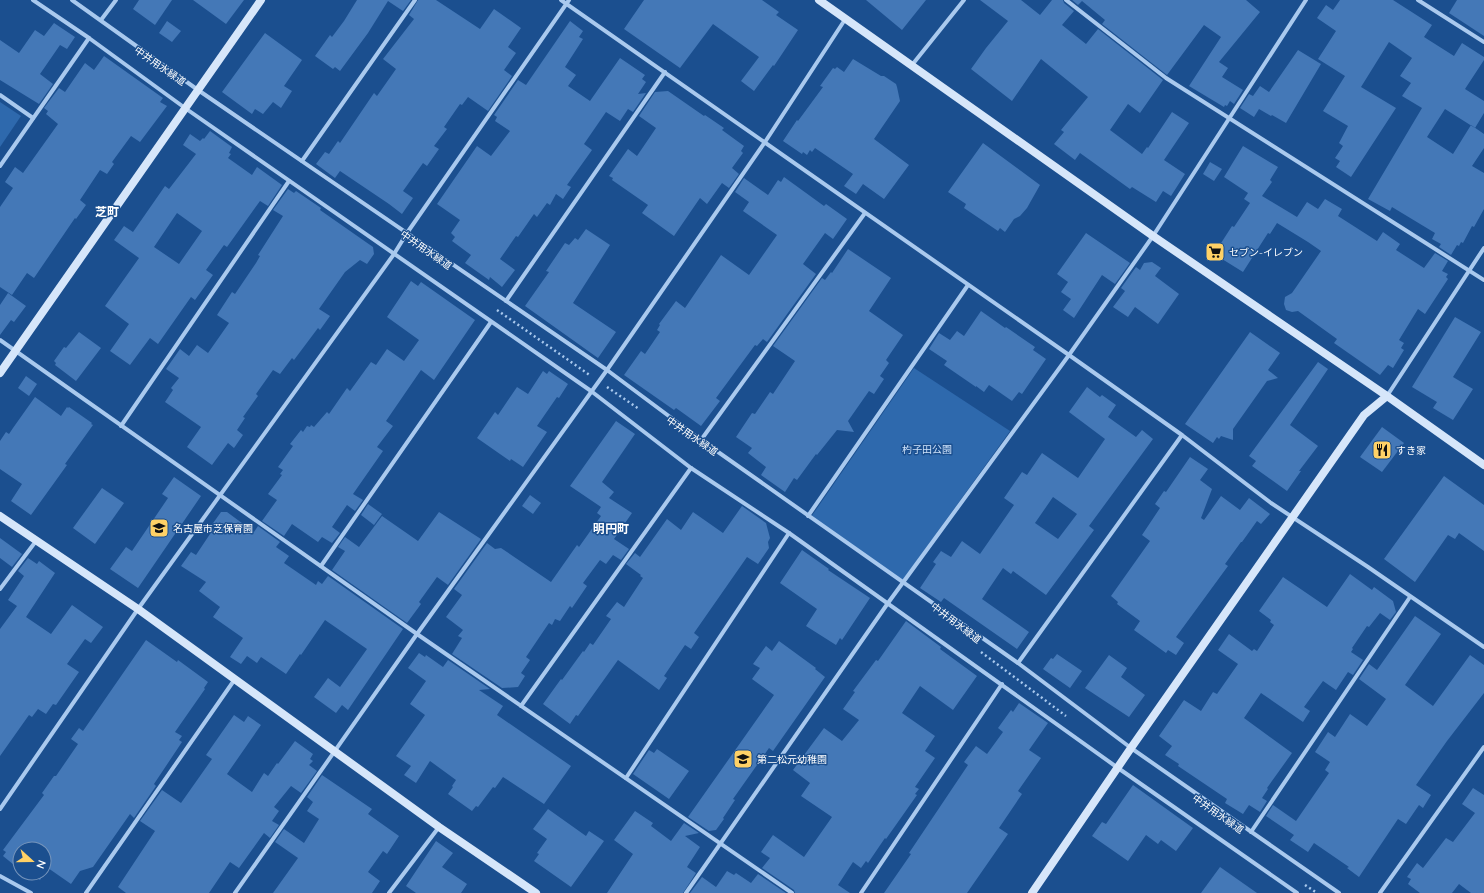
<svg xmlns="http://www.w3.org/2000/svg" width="1484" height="893" viewBox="0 0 1484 893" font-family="Quicksand,'Noto Sans JP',sans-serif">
	<rect width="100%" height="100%" fill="#1b4f8f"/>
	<g fill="#2e69ad">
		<path d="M0 102 21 116 0 147Z"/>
		<path d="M914 368 1010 431 903 580 811 517Z"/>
	</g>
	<g fill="#4478b7" fill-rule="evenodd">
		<path d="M139 0H172L155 25 133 9Z"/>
		<path d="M193 0H244L226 24Z"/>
		<path d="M357 0H411L403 11 388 1 368 33 340 71 335 67 333 69 315 56 330 35 332 37 344 21Z"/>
		<path d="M418 0H436L480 29 494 9 521 28 508 47 516 53 504 70 512 76 488 111 468 97 462 105 460 104 444 127 447 129 434 146 439 149 427 166 423 163 403 191 413 198 402 214 389 204 340 171 335 178 316 164 325 152 329 154 338 141 340 143 374 93 377 96 396 69 383 59 414 19 409 15Z"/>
		<path d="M644 0H762L779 12 776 15 798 30 774 66 773 65 754 91 741 81 759 57 713 24 680 68 624 29Z"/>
		<path d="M866 0H926L902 30Z"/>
		<path d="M980 0H1021L1040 15 1052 0H1063L1064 3 1074 11 1062 25 1086 44 1098 29 1163 80 1140 113 1128 104 1110 130 1142 154 1147 147 1148 148 1172 112 1189 123 1164 160 1185 174 1171 196 1163 191 1156 202 1132 187 1130 189 1080 153 1075 160 1054 144 1064 132 1061 130 1088 97 1041 59 1012 101 971 69 986 48 1008 21Z"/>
		<path d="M1072 0H1246L1260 12 1219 62 1228 68 1222 77 1243 90 1234 104 1230 101 1227 106 1225 105 1224 107 1189 86 1221 37 1204 25 1167 75 1102 24 1105 20 1082 1 1078 5Z"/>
		<path d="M1340 0H1393L1432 25 1424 37 1454 56 1462 43 1484 57V60L1465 89 1484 101V113L1475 128 1445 109 1427 137 1453 154 1471 125 1484 134V148L1472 166 1484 173V209L1474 227 1472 226 1463 243 1461 242 1459 246 1457 245 1451 255 1439 247 1441 244 1432 239 1435 233 1392 207 1390 211 1368 199 1422 108 1402 96 1411 83 1400 76 1412 58 1389 42 1361 87 1396 108 1351 177 1336 167 1340 161 1335 158 1343 146 1339 143 1348 126 1323 111 1345 76 1318 59 1336 31 1317 18 1326 5 1333 10Z"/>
		<path d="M1457 0H1484V36L1449 13Z"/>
		<path d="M167 21 181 31 172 42 159 33Z"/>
		<path d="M570 21 583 31 579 37 583 39 565 67 576 75 568 86 590 101 620 58 645 75 642 79 646 82 638 94 646 93 633 112 628 109 620 121 606 112 584 144 592 150 567 185 571 187 563 199 556 194 550 205 547 203 537 217 534 214 518 237 516 236 500 259 515 270 502 287 490 277 489 280 465 263 471 255 452 241 455 237 451 233 460 220 437 204 477 146 491 156 510 131 495 121 497 117 494 115 518 80 526 85Z"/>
		<path d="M54 23 75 37 67 49 60 45 40 74 53 84 39 104 0 80V40L19 53 35 30 44 36Z"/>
		<path d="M265 33 302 60 284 86 292 91 281 108 273 102 263 114 255 109 252 114 222 92Z"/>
		<path d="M1298 50 1321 64 1286 123 1272 115 1271 116 1259 109 1254 117 1240 108 1249 94 1253 96 1260 86 1269 92Z"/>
		<path d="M104 56 163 98 160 102 167 106 140 142 131 136 112 162 114 164 107 174 100 170 80 200 86 205 76 219 75 218 34 278 27 273 12 295 0 287V207L13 188 5 182 15 167 23 173 58 124 46 114 48 111 44 108 59 88 65 92 85 63 94 70Z"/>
		<path d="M853 59 881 76H884L896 84 897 87 900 101 874 139 909 165 884 199 863 184 856 194 844 186 853 174 815 148 812 152 810 150 807 155 803 152 802 154 783 141 797 120 798 121 823 87 820 86 833 68 835 69 837 67 844 72Z"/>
		<path d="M668 91 704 116 705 115 724 128 722 130 744 146 741 151 743 153 732 168 739 174 729 188 722 183 707 204 700 198 674 236 642 213 648 205 612 180 613 178 609 176 628 149 637 156 656 128 639 116 655 92Z"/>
		<path d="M210 131 232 147 229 153 231 154 228 158 252 175 257 167 282 185 268 206 260 201 227 247 224 245 206 270 213 275 195 300 191 297 158 344 150 338 130 365 110 351 129 324 105 306 139 258 114 240 124 226 133 232 165 186 169 189 196 154 183 145 190 134 200 141 203 138 204 139ZM177 213 202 231 179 264 154 247Z"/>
		<path d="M983 143 1040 185 1027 208 1020 216 1014 219 1005 232 1000 228 998 231 964 208 966 204 948 192Z"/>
		<path d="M1243 146 1278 167 1270 180 1272 182 1262 196 1297 217 1307 202 1318 209 1325 199 1342 209 1338 216 1377 241 1383 232 1400 244 1396 250 1424 268 1435 253 1448 261 1442 271 1448 274 1446 277 1448 279 1425 314 1418 309 1399 340 1404 343 1401 348 1404 350 1393 368 1388 365 1380 375 1334 343 1337 339 1298 311 1292 312 1286 310 1284 304 1285 297 1292 293 1321 251 1308 242 1277 223 1270 234 1268 233 1243 272 1214 254 1232 226 1234 227 1250 203 1244 199 1248 193 1224 177Z"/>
		<path d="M1210 162 1222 169 1214 181 1203 174Z"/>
		<path d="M784 177 824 206 826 204 847 219 833 239 825 233 803 264 816 274 767 342 763 339 757 346 755 345 716 398 720 401 701 426 676 408 674 410 624 375 641 351 645 354 660 332 657 330 660 325 659 324 676 301 685 308 721 255 749 275 777 235 743 211 749 202 735 192 744 178 768 195 778 180 781 182Z"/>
		<path d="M288 189 294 193 296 191 321 208 320 210 373 247 374 254 367 264 360 260 345 272 319 309 330 316 320 330 318 328 294 360 292 358 280 374 273 370 256 394 258 396 243 417 245 418 237 430 243 435 234 448 228 443 212 465 187 447 201 427 165 402 173 390 171 388 179 378 166 369 180 349 189 356 197 345 208 353 229 323 217 315 232 292 235 294 256 263 260 256 258 255 283 216 273 210Z"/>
		<path d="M586 229 610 245 573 303 616 332 598 358 525 306 549 272 546 271 565 243 569 245 575 238 578 240Z"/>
		<path d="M1086 233 1130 263 1115 284 1102 275 1074 318 1063 310 1071 299 1061 292 1068 282 1057 274Z"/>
		<path d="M848 249 891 278 869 311 903 335 886 360 889 363 880 376 884 379 874 394 869 391 848 421 854 432 837 430 817 455 816 454 797 480 794 478 785 492 761 475 766 467 748 453 752 448 736 437 752 413 755 414 770 392 773 394 795 361 773 346 822 278 825 280 831 272 832 273Z"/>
		<path d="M1152 262 1161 268 1155 276 1179 294 1158 324 1135 307 1128 317 1113 307 1125 291 1121 288 1136 267 1140 270 1144 263Z"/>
		<path d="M411 281 418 286 421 282 475 320 434 380 421 370 386 421 393 426 377 447 383 451 353 494 363 500 355 511 347 505 332 527 340 533 332 543 322 537 318 542 292 524 284 536 262 521 277 500 268 494 282 475 280 474 283 470 278 467 293 446 290 444 301 430 303 432 307 426 310 427 311 425 314 427 327 412 329 414 347 388 350 391 371 362 376 365 387 349 404 361 419 340 387 317Z"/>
		<path d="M8 293 26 306 14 322 11 320 0 335V305Z"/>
		<path d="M981 311 1005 328 1006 327 1035 347 1033 350 1046 359 1022 394 1019 392 1012 401 989 385 984 392 976 386V387L944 365 947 361 929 349 939 333 950 340 957 331 964 336Z"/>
		<path d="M1455 317 1481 332 1453 377 1473 389 1453 420 1433 408 1437 402 1412 387Z"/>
		<path d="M79 332 101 348 76 381 55 365 56 363 54 361 64 347 66 348Z"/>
		<path d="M1250 332 1280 353 1268 370 1278 378 1267 381 1233 429V440L1221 436 1219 439 1217 437 1213 443 1185 424Z"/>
		<path d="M1318 362 1328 369 1290 425 1318 446 1299 471H1301L1287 491 1252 466 1256 461 1249 456Z"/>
		<path d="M543 371 547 374 549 371 568 384 559 398 557 397 537 426 547 432 523 467 511 459 510 461 477 438 495 412 498 415 517 387 528 394Z"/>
		<path d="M26 376 37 384 29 396 18 388Z"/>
		<path d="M1087 387 1100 397 1102 395 1116 405 1108 417 1136 437 1142 430 1153 439 1089 526 1094 530 1046 595 1013 571 1011 574 1003 568 982 599 1029 632 1017 649 944 598 941 602 920 588 936 564 933 562 941 551 951 557 962 541 980 554 1014 505 1004 498 1022 472 1027 475 1042 453 1078 478 1105 439 1069 412ZM1053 497 1077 514 1058 539 1035 523Z"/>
		<path d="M35 397 61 416 67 407 68 408 69 407 92 423 91 424 93 425 65 464 67 465 31 515 11 501 22 484 0 469V441L6 432 9 434 13 428Z"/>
		<path d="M616 421 635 434 602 482 614 492 609 498 632 513 614 539 629 549 621 560 613 555 606 564 600 560 583 583 587 586 572 608 570 606 560 621 555 619 552 625 549 623 526 657 530 660 521 673 525 676 518 687 502 688 452 654 462 638 458 636 463 630 446 617 462 595 454 589 487 543 495 549 501 548 551 582 577 545 579 547 601 516 597 513 601 507 570 486Z"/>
		<path d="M1382 427 1404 443 1382 472 1360 457Z"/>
		<path d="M1190 457 1208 469 1200 480 1212 489 1201 518 1204 520 1221 496 1240 510 1249 498 1270 514 1261 524 1257 521 1242 542H1241L1225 564 1228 566 1176 637 1184 643 1176 655 1168 650 1166 653 1134 630 1140 621 1117 604 1118 602 1111 596 1150 541 1142 535 1160 508 1155 504 1164 491 1166 492Z"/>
		<path d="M1444 476 1484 505V551L1459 533 1455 539 1448 535 1415 582 1384 559Z"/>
		<path d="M174 477 201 496 138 588 110 569 126 547 132 551 168 498 162 494Z"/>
		<path d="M102 488 124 503 95 544 73 528Z"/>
		<path d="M530 495 541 503 533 514 522 506Z"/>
		<path d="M368 504 382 514 374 525 361 515Z"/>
		<path d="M742 506 766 523 770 538 768 542 769 548 758 564 747 557 694 633 699 637 691 649 685 645 664 676 667 678 659 690 618 660 578 716 576 715 570 724 543 704 561 679 562 680 583 651 584 652 590 643 593 645 611 619 606 616 617 602 624 607 643 578 640 576 641 575 626 564 635 553 640 557 667 519 681 530 693 512 723 533Z"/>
		<path d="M221 512H227L254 532 258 526 280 542 276 547 289 556 284 563 316 585 318 581 322 584 328 576 403 629 348 710 342 705 336 713 314 697 328 678 340 687 367 649 325 620 301 655 300 654 286 674 261 657 257 663 247 656 241 664 230 657 243 638 213 617 220 607 199 591 206 582 181 566 191 552 196 555 214 528 211 526Z"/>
		<path d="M439 512 481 539 448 585 437 577 419 602 421 604 407 623 332 570 345 551 338 547 345 537 359 547 382 516 418 541Z"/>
		<path d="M0 538 22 554 12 567 0 558Z"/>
		<path d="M802 550 829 569 828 570 870 598 842 640 840 638 836 645 806 626 817 609 780 583Z"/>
		<path d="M28 558 37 564 39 561 55 573 26 617 51 634 72 605 103 627 91 643 85 639 67 664 79 672 56 705 53 704 46 714 38 709 32 717 29 715 0 756V629L17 606 8 600 24 576 18 571Z"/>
		<path d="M1350 574 1372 590 1374 587 1393 601 1396 612 1390 620 1380 613 1369 627 1367 626 1352 648 1353 649 1351 652 1363 660 1353 675 1348 672 1336 690 1323 681 1304 707 1310 711 1303 722 1261 693 1244 718 1292 753 1267 788 1268 789 1262 798 1267 801 1260 812 1249 805 1243 814 1225 803 1227 799 1178 766 1179 764 1165 755 1172 746 1159 736 1184 700 1201 711 1213 692 1217 694 1238 664 1218 650 1229 634 1252 651 1254 649 1257 651 1274 625 1270 622 1271 620 1259 611 1283 577 1327 607Z"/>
		<path d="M1415 616 1441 634 1405 685 1433 706 1470 655 1484 665V693L1447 741 1416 785 1431 795 1423 808 1419 805 1406 824 1398 819 1359 877 1347 868 1349 867 1314 843 1308 852 1290 840 1294 835 1266 816 1273 805 1296 821 1329 773 1325 770 1330 762 1315 752 1328 732 1335 737 1350 714 1367 726 1386 699 1359 679 1369 664 1377 670Z"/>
		<path d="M906 621 941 647 940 649 977 676 953 710 920 686 902 713 935 736 925 751 935 758 915 787 919 789 915 794 917 795 886 839 885 838 868 863 866 861 861 868 853 862 838 885 850 893H795L794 890 762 868 770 858 761 852 773 835 804 857 832 817 801 796 810 783 793 770 824 728 842 741 859 720 843 709 855 692 853 691 876 660 878 661Z"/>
		<path d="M146 640 177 662 178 660 208 682 204 688 205 689 175 732 182 736 179 740 182 742 154 784 156 786 134 818 130 814 93 867 80 871 71 884 48 868 40 880 29 873H44V849H20L19 869 3 856 6 852 3 850 44 795 42 793 54 776H56L78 744 71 739 79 728 83 731Z"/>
		<path d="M779 641 816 668 815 669 825 677 773 751 769 748 733 799 735 800 723 818 724 819 716 830 709 831 688 817 774 695 752 679 760 668 753 664 766 646 772 651Z"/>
		<path d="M419 653 425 657 426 655 443 667 448 660 490 689 479 690 503 706 497 715 571 766 544 804 503 777 495 788 493 787 478 807 476 806 472 811 448 794 453 787 452 786 456 780 430 761 416 783 404 775 411 766 396 756 425 715 410 704 426 681 408 668Z"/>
		<path d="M1057 654 1082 671 1070 688 1043 669 1051 658 1053 659Z"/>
		<path d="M1109 655 1127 668 1121 677 1145 695 1129 717 1085 688Z"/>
		<path d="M1019 703 1048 723 1029 750 1041 758 1018 791 1022 794 999 828 1008 834 967 893H884L911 854 909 853 968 765 964 762 976 746 987 754 1003 732 998 728 1011 710 1013 712Z"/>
		<path d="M234 715 244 722 248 716 261 725 227 774 252 792 264 773 268 776 277 763 278 764 295 741 313 754 310 759 313 761 309 765 317 771 301 793 291 786 274 807 279 811 272 821 279 825 270 838 264 833 239 868 230 862 209 893H126L118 887 155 831 140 821 162 790 181 803 212 759 206 755Z"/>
		<path d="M657 749 689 771 669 799 633 774 649 750 654 753Z"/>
		<path d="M322 775 372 809 368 814 399 836 387 854 383 851 368 872 380 881 372 893H273L298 858 275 842 284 829 304 843 319 819 307 811 313 802 307 797Z"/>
		<path d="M1133 785 1193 828 1176 851 1161 840 1158 844 1146 835 1128 861 1092 836 1102 822 1106 824Z"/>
		<path d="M1473 788 1484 795V893H1471L1459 884 1452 893H1420L1408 884 1411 879 1407 877 1417 863 1423 868 1446 838 1453 842 1475 813 1462 804Z"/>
		<path d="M548 809 586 836 589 831 604 841 571 887 534 861 539 854 537 853 547 839 533 829Z"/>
		<path d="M635 811 653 823 651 826 671 841 684 823 699 833 685 836 700 847 687 867 696 873 683 893H607L633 854 614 840Z"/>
		<path d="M436 841 453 853 442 867 467 884 461 893H416L406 886Z"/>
		<path d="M1220 867 1257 893H1201Z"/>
		<path d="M727 871 734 875 736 873 751 883 758 874 786 893H690L702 877 716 887Z"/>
	</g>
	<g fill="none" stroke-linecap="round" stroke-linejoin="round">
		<g stroke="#a9c9ee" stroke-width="2.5" stroke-dasharray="2 3" stroke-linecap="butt">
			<path d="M497 310 591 376"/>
			<path d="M607 387 639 409"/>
			<path d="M981 652 1066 716"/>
			<path d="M1305 885 1317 893"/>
		</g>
		<g stroke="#a9c9ee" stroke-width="4">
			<path d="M33 0 89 38 185 108 591 391 691 468 789 533 1118 768 1297 893"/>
			<path d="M72 0 198 90 607 370 701 440 1018 663 1131 748 1339 893"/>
			<path d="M561 0 1069 355 1182 435 1271 503 1368 567 1484 647"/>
			<path d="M1066 0 1166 78 1484 280"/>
			<path d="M1418 0 1484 42"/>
			<path d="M101 20 116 0"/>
			<path d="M912 65 964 0"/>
			<path d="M0 95 33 118"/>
			<path d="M302 161 415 0"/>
			<path d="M0 166 89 38"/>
			<path d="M506 301 665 72"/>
			<path d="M0 340 417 634 792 893"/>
			<path d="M1387 396 1484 248"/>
			<path d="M121 426 289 181"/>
			<path d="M701 440 865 213"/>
			<path d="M808 516 968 285"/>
			<path d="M321 566 491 322"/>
			<path d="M0 589 36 541"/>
			<path d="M1018 663 1182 435"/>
			<path d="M521 706 691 468"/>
			<path d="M626 778 789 533"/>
			<path d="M0 809 138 609 394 254 407 233 569 0"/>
			<path d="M1251 832 1410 597"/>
			<path d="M0 876 31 893"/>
			<path d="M86 893 235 679"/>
			<path d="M235 893 417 634 607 370 765 142 846 18"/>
			<path d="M389 893 439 827"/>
			<path d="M686 893 888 603 1069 355 1153 236 1306 0"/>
			<path d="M861 893 1002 684"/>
			<path d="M1380 893 1484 747"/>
		</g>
		<g stroke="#d6e6fa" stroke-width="8">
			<path d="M819 0 1153 236 1387 396 1484 465"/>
			<path d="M0 373 261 0"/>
			<path d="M0 516 138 609 439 827 536 893"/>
			<path d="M1032 893 1131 748 1364 415 1387 396"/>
		</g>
	</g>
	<defs>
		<g id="supermarket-square" transform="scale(1)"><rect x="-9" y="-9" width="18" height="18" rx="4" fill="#ffd166" stroke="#1b4f8f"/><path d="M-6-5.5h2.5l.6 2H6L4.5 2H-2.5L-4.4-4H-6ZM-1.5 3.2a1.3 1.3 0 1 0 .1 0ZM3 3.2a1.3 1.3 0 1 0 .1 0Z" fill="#111"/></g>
		<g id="restaurant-square" transform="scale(1)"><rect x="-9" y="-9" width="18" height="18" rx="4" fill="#ffd166" stroke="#1b4f8f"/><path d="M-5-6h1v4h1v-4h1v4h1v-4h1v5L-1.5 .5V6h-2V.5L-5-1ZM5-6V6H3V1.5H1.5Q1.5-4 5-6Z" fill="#111"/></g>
		<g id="school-square" transform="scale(1)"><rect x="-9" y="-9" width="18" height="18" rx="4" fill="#ffd166" stroke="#1b4f8f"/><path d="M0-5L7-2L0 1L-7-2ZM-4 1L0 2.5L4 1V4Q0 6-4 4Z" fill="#111"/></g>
	</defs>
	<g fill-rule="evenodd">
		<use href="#supermarket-square" x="1215" y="252"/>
		<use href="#restaurant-square" x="1382" y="450"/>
		<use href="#school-square" x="159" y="528"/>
		<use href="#school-square" x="743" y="759"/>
	</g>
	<g text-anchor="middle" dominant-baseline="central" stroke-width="3" stroke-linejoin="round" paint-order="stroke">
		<g font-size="10" fill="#fff" stroke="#1b4f8f">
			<text transform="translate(160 66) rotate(35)">中井用水緑道</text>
			<text transform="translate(426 250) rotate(35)">中井用水緑道</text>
			<text transform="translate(692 436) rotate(35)">中井用水緑道</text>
			<text transform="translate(956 623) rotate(37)">中井用水緑道</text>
			<text transform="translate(1218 814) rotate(35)">中井用水緑道</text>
		</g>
		<g font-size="10" fill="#fff" stroke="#1b4f8f" text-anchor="start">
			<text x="1229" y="252">セブン-イレブン</text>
			<text x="1396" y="450">すき家</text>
			<text x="173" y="528">名古屋市芝保育園</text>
			<text x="757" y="759">第二松元幼稚園</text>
		</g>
		<g font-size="10" fill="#cfe3fa" stroke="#1b4f8f">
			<text x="927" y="449">杓子田公園</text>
		</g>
		<g font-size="12" font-weight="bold" fill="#fff" stroke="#1b4f8f">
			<text x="107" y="211">芝町</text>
			<text x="611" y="528">明円町</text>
		</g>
	</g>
	<g transform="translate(32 861) rotate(111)"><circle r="19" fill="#1b4f8f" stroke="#7695bc"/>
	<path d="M0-3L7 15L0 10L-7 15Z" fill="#ffd166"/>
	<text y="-6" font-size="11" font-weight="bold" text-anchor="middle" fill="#ffffff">N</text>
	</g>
</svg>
